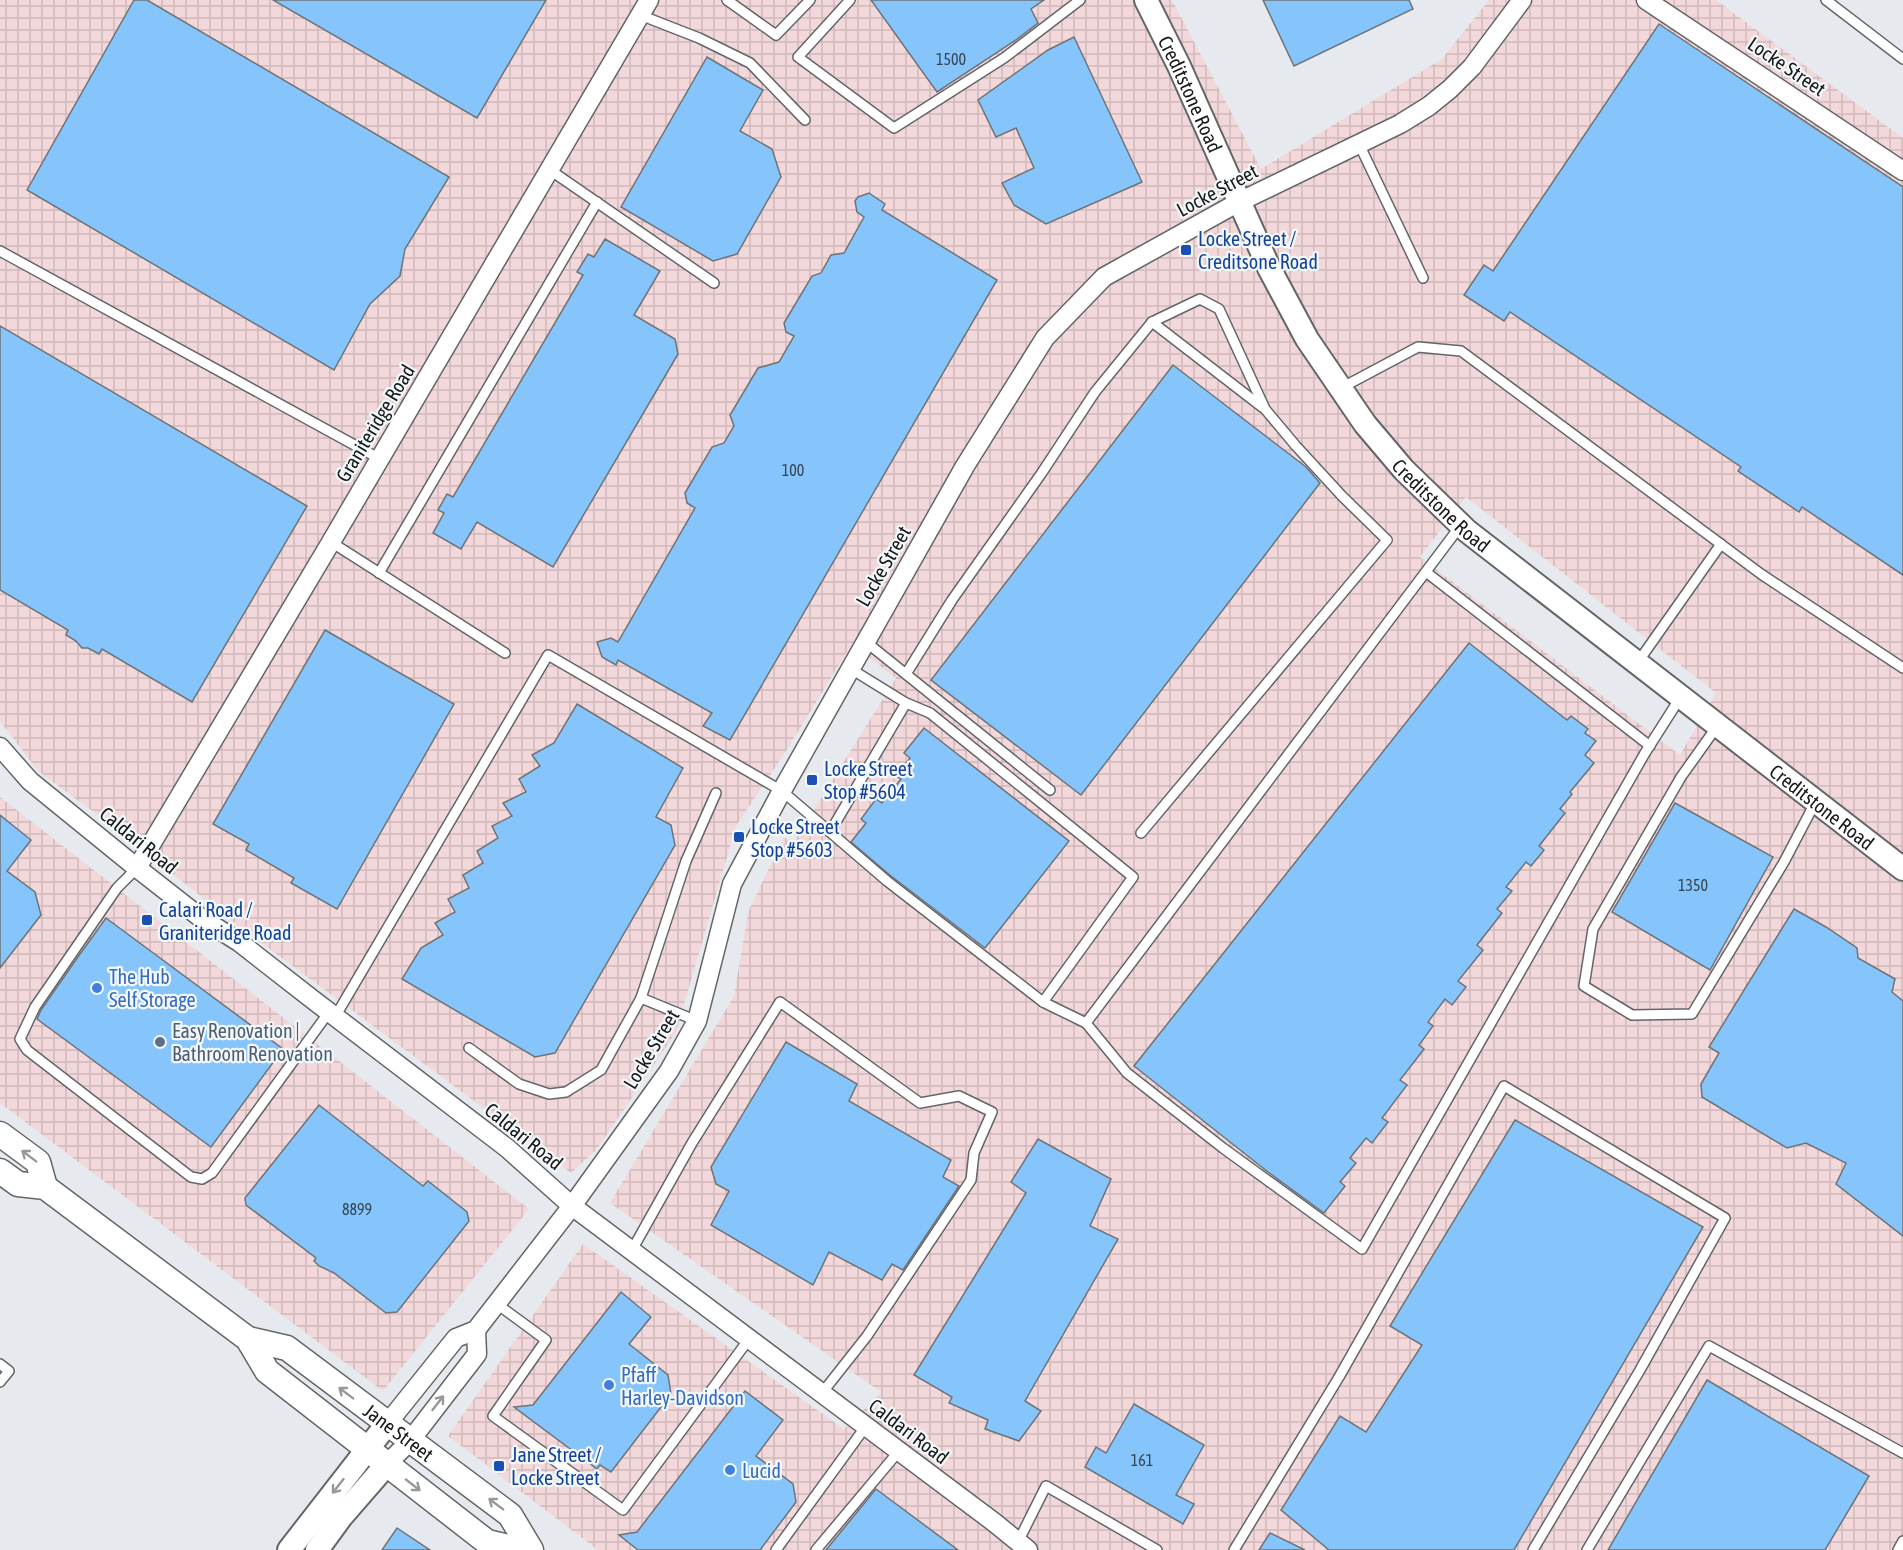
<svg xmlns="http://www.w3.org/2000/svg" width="1903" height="1550" viewBox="0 0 1903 1550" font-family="'Asap Condensed',sans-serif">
	<defs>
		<pattern id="industrial-grid" width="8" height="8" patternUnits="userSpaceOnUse" patternTransform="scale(1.5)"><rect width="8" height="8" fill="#f3d8db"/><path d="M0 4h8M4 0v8" fill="none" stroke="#d0b9bb"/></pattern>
	</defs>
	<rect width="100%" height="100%" fill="#e6eaee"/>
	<g fill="url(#industrial-grid)" fill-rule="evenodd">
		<path d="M0 0H1172L1261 169 1442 59 1489 0H1716L1903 138V1550H598L448 1436 583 1244 844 1429 881 1392 610 1203 734 996 748 912 784 837 793 843 896 678 852 644 786 751 736 826 676 1032 597 1149 571 1173 220 912 125 835 38 771 0 721ZM1466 497 1716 693 1680 755 1420 557Z"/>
		<path d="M0 797 529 1209 383 1391 0 1103Z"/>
	</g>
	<g fill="#86c5fc" stroke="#6f7376" stroke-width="1.5">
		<path d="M134 0H147L449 177 405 249 400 276 370 304 334 370 27 190Z"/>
		<path d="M273 0H546L477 118Z"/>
		<path d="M871 0H1044L1031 9 1038 23 1016 40 937 92Z"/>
		<path d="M1263 0H1409L1413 9 1294 66Z"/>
		<path d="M1659 24 1903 187V575L1802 507 1799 512 1738 471 1741 467 1510 312 1504 321 1464 295 1484 265 1493 271Z"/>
		<path d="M1074 37 1142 182 1046 224 1014 205 1002 183 1034 168 1016 128 996 137 978 100 1048 50Z"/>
		<path d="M707 57 763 90 740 131 772 149 781 177 737 254 713 261 621 207Z"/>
		<path d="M869 193 885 204 882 210 997 280 730 740 703 726 712 713 618 660 616 665 602 657 597 642 611 638 618 642 695 508 687 503 685 493 712 447 724 443 734 426 730 415 758 368 779 362 794 336 786 332 784 323 812 276 821 273 831 255 844 253 864 217 857 212 855 201 858 197Z"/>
		<path d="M605 239 660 271 634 315 675 339 678 354 553 567 477 522 461 549 433 533 444 513 438 510 447 494 453 497 583 275 577 272 588 254 594 257Z"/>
		<path d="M0 326 307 506 192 702 102 649 99 654 88 648H82L76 641 66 635 68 630 0 590Z"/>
		<path d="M1173 365 1306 467 1320 483 1081 795 931 680Z"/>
		<path d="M325 630 454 704 337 909 291 883 294 878 246 850 249 844 213 824Z"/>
		<path d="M1469 643 1567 720 1571 716 1588 729 1585 733 1596 741 1585 755 1594 763 1570 792 1572 794 1560 809 1565 813 1539 846 1544 850 1531 866 1526 862 1506 887 1512 891 1497 909 1502 913 1477 945 1483 950 1458 981 1466 987 1452 1005 1445 999 1428 1022 1433 1026 1419 1045 1424 1049 1400 1080 1407 1085 1382 1118 1388 1122 1372 1143 1366 1138 1350 1158 1356 1163 1340 1182 1345 1186 1324 1213 1268 1172 1134 1066Z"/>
		<path d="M577 704 683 768 656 817 671 825 675 845 555 1053 535 1057 402 979 421 948 443 935 435 923 455 912 448 899 469 888 463 875 483 863 477 851 498 838 492 826 512 816 503 803 526 792 519 779 540 766 532 755 554 743Z"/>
		<path d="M924 728 1069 841 985 948 891 876 851 842 866 823 861 819 876 799 882 803 901 779 896 776 910 758 904 753Z"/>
		<path d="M1675 803 1773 857 1710 970 1612 912Z"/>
		<path d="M0 815 31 840 7 871 35 892 41 915 0 968Z"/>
		<path d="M1794 909 1826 927 1857 948 1858 958 1895 979 1892 992 1903 1001V1236L1836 1184 1846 1163 1806 1143 1787 1148 1702 1097 1701 1084 1719 1053 1709 1047Z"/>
		<path d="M106 918 283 1049 211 1147 37 1019 41 1010 80 954Z"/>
		<path d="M786 1042 857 1084 849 1101 951 1160 943 1177 959 1186 903 1270 892 1264 882 1280 829 1252 813 1285 711 1225 729 1191 716 1184 711 1167Z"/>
		<path d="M319 1105 423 1186 428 1181 467 1212 469 1221 397 1312 386 1313 334 1273 319 1266 314 1261 316 1258 246 1205 245 1198Z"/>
		<path d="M1515 1120 1703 1227 1514 1550H1329L1281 1510 1340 1416 1366 1432 1422 1345 1390 1326Z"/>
		<path d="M1038 1139 1111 1179 1090 1226 1118 1239 1025 1401 1041 1411 1019 1441 985 1429 988 1420 949 1403 952 1397 914 1375 1026 1193 1011 1182Z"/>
		<path d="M621 1292 651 1317 629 1344 668 1375 671 1394 611 1472 600 1465 597 1469 514 1407 533 1405Z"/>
		<path d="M1707 1380 1869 1476 1825 1550H1608Z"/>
		<path d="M745 1391 783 1420 756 1456 793 1484 796 1502 760 1550H638L619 1535 637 1532Z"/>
		<path d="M1134 1404 1204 1445 1176 1495 1194 1504 1183 1524 1085 1467 1096 1447 1106 1453Z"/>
		<path d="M876 1489 958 1550H826Z"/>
		<path d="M397 1528 430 1550H382Z"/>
		<path d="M1270 1533 1305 1550H1259Z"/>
	</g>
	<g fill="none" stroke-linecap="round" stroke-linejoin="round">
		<g stroke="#636669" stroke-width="12">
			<g id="service">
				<path d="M727 0 776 35 810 0"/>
				<path d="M850 0 798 57 894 128 1004 58 1080 0"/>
				<path d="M1826 0 1903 59"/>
				<path d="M640 15 699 38 750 63 805 120"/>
				<path d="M1359 144 1423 278"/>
				<path d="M550 170 714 283"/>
				<path d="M0 251 380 459"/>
				<path d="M1152 322 1262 407"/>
				<path d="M1341 388 1418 347 1461 351 1761 574 1903 668"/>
				<path d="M1461 525 1086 1023 1127 1073 1223 1148 1362 1249 1645 753 1680 698"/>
				<path d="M331 542 505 653"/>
				<path d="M1426 572 1650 746"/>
				<path d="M379 573 597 202"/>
				<path d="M866 642 1050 790"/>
				<path d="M1638 662 1721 544"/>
				<path d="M906 674 952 600 1041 474 1095 392 1152 322 1200 299 1219 309 1265 409 1296 446 1342 496 1387 540 1141 833"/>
				<path d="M906 703 930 713 1133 877 1043 1002"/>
				<path d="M1718 725 1681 777 1593 929 1584 986 1632 1015 1692 1014 1784 862 1816 801"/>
				<path d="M830 832 887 881 1043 1002 1086 1023"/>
				<path d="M137 868 117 888 35 1007 20 1039 27 1050 191 1177 202 1179 212 1173 329 1012"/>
				<path d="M641 998 686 861 716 793"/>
				<path d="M335 1017 548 655 782 791 830 832 906 703 851 669"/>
				<path d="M469 1048 519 1084 549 1094 566 1092 601 1070 641 998 697 1021"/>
				<path d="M632 1250 692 1143 780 1002 920 1103 959 1096 992 1112 974 1153 971 1180 867 1336 822 1393"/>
				<path d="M497 1304 546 1340 493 1416 623 1510 749 1339"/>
				<path d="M0 1364 9 1371 0 1382"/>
				<path d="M1018 1542 1046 1486 1157 1550"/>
				<path d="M776 1550 866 1426"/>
				<path d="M816 1550 899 1451"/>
				<path d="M1234 1550 1339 1377 1504 1086 1725 1218 1640 1370 1533 1550"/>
				<path d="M1587 1550 1709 1346 1903 1453"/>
				<path d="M1898 1550 1903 1541"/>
			</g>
		</g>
		<g stroke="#636669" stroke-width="21">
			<g id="minor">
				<path d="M1646 0 1903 171"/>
				<path d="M0 747 30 781 137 868 201 918 239 942 312 999 507 1148 572 1206 995 1523 1028 1550"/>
				<path d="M137 868 331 542 649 0"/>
				<path d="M387 1424 456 1338 476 1330 572 1206 669 1071 697 1021 732 884 785 785 965 466 1045 338 1104 277 1239 202 1400 124 1429 106 1450 89 1472 67 1522 0"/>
				<path d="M387 1464 410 1441 477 1354 476 1330"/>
			</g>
		</g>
		<g stroke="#636669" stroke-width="26">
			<g id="tertiary">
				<path id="s1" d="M1146 0 1179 66 1269 268 1307 339 1365 424 1404 470 1467 531 1903 869"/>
				<path d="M289 1550 387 1424"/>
				<path d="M317 1550 341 1517 387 1464"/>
			</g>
		</g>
		<g stroke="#636669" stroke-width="27">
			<g id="secondary">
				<path d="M0 1134 38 1162 45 1187"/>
				<path d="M0 1171 18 1184 45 1187 248 1339 267 1371 487 1542 522 1550"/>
				<path id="s2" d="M248 1339 287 1348 510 1515 531 1550"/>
			</g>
		</g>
		<use href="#service" stroke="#fff" stroke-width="9"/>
		<use href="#minor" stroke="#fff" stroke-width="18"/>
		<use href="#tertiary" stroke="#fff" stroke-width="22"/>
		<use href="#secondary" stroke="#fff" stroke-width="24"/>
	</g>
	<defs><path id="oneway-shaft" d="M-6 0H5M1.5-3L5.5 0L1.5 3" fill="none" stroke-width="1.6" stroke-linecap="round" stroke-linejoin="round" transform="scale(1.5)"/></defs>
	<g stroke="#989899">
		<use href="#oneway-shaft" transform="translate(29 1156) rotate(-143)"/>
		<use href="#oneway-shaft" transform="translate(346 1393) rotate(-143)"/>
		<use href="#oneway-shaft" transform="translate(438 1403) rotate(-52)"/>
		<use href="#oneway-shaft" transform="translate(413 1485) rotate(38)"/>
		<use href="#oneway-shaft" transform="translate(338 1486) rotate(128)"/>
		<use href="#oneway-shaft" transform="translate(496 1504) rotate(-143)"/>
	</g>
	<g fill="#1a4fb4" stroke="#f3f8fb" stroke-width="2">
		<rect x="1180" y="244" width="12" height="12" rx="3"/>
		<rect x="806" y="774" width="12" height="12" rx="3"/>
		<rect x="733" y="831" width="12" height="12" rx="3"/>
		<rect x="141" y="914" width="12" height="12" rx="3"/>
		<rect x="493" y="1460" width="12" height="12" rx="3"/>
	</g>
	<g fill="#3f7fe0" stroke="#f3f8fb" stroke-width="2">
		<circle cx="97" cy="988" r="6"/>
		<circle cx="609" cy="1385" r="6"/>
		<circle cx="730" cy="1470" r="6"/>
	</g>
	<circle fill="#5c6f8a" stroke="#f3f8fb" stroke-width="2" cx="160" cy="1042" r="6"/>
	<g text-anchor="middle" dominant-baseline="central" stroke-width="4.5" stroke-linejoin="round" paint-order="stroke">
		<g font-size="16" fill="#344554">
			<text x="951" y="59">1500</text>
			<text x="793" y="470">100</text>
			<text x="1693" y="885">1350</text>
			<text x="357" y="1209">8899</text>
			<text x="1142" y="1460">161</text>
		</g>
		<g font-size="20" fill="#191a1c" stroke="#f3f8fb">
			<text transform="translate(1787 66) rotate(34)">Locke Street</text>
			<text stroke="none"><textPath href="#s1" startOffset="104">Creditstone Road</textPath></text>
			<text transform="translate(1217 190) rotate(-28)">Locke Street</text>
			<text transform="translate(375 423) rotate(-59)">Graniteridge Road</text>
			<text stroke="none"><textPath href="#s1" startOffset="590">Creditstone Road</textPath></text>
			<text transform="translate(883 566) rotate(-60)">Locke Street</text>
			<text stroke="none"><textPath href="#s1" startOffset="1076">Creditstone Road</textPath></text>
			<text transform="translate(139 840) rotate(39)">Caldari Road</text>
			<text transform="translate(651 1049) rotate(-59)">Locke Street</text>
			<text transform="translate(524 1136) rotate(39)">Caldari Road</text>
			<text transform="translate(909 1431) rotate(37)">Caldari Road</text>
			<text stroke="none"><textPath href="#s2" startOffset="180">Jane Street</textPath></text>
		</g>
		<g font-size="20" fill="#164399" stroke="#f3f8fb" text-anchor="start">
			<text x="1198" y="238">Locke Street /<tspan x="1198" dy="23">Creditsone Road</tspan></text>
			<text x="824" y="768">Locke Street<tspan x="824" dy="23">Stop #5604</tspan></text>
			<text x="751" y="826">Locke Street<tspan x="751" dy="23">Stop #5603</tspan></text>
			<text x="159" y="909">Calari Road /<tspan x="159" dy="23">Graniteridge Road</tspan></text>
			<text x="511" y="1454">Jane Street /<tspan x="511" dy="23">Locke Street</tspan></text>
		</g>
		<g font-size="20" fill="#366cbe" stroke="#f3f8fb" text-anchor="start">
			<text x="109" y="976">The Hub<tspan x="109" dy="23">Self Storage</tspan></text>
			<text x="621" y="1374">Pfaff<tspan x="621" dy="23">Harley-Davidson</tspan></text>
			<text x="742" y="1470">Lucid</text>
		</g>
		<g font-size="20" fill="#4e5e75" stroke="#f3f8fb" text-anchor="start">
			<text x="172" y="1030">Easy Renovation |<tspan x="172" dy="23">Bathroom Renovation</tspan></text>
		</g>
	</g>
</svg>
